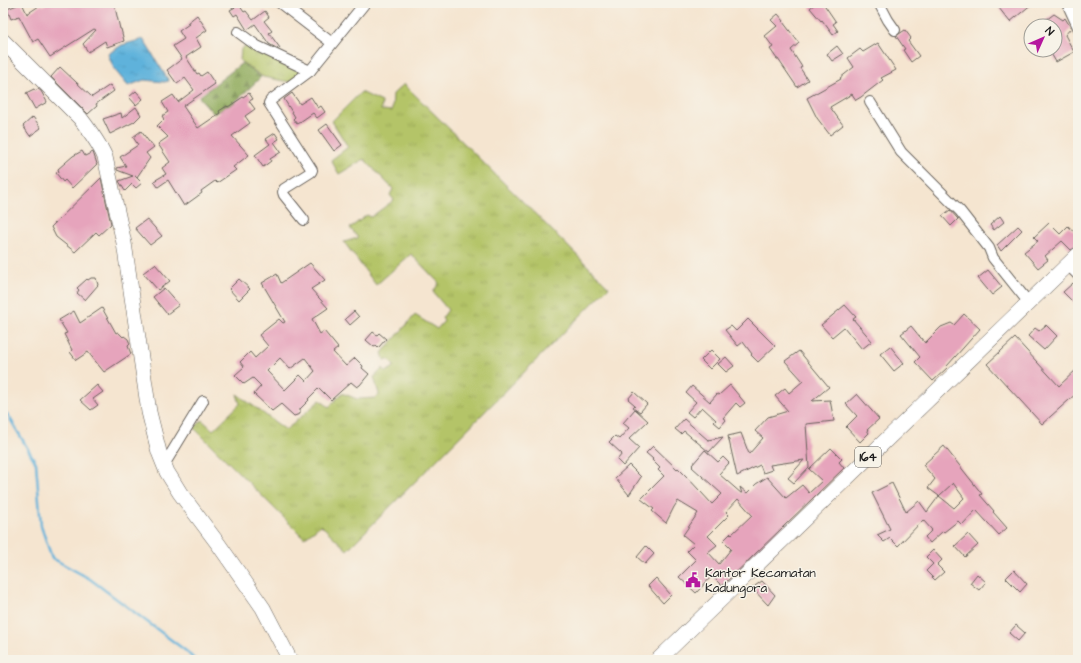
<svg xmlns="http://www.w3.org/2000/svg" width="1081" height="663" viewBox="0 0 1081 663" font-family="'Architects Daughter',sans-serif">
	<defs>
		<pattern id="grass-tufts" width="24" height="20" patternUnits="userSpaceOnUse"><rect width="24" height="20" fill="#b4c467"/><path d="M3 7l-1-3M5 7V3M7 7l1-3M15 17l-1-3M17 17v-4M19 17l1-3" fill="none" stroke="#9aa859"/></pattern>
		<pattern id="forest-firs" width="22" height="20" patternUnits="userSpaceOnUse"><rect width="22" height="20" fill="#8faa5c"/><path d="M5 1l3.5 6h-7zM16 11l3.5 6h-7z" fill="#748a4b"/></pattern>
		<pattern id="water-ripples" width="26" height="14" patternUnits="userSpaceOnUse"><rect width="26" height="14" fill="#5fb2db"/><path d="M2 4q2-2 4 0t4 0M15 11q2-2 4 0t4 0" fill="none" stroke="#5298bb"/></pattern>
	</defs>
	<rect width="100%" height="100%" fill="#f7f3e8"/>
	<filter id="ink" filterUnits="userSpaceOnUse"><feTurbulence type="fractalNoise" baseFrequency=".025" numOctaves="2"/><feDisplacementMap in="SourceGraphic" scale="8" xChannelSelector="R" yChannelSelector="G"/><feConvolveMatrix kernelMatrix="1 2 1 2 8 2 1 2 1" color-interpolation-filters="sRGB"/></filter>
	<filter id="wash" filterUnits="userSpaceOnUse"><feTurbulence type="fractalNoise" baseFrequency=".012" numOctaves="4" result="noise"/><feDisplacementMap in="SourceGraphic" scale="16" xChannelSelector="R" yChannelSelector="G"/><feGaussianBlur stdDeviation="0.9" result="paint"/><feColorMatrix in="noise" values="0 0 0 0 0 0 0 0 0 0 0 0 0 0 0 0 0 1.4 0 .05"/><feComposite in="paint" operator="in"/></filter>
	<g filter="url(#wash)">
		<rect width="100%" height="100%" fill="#f5e5d0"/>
		<g fill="url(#grass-tufts)" stroke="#687042">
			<path d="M249 44 307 72 295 83 263 77 240 61 241 49Z"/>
			<path d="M404 84 609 287 347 550 321 525 304 538 194 428 202 420 213 430 240 404 237 394 286 430 320 400 329 407 342 393 357 399 376 398 379 394 374 377 383 368 386 372 394 367 393 364 388 359 384 360 382 353 415 315 437 329 444 321 442 318 448 310 433 292 439 283 411 254 376 285 344 242 358 238 350 228 367 215 371 217 394 200 390 195 393 189 364 159 339 174 331 160 348 147 332 121 361 92 382 102 381 110 392 111 393 94Z"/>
		</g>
		<path fill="url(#forest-firs)" stroke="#56633c" d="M242 63 261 77 235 102 214 114 199 97Z"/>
		<path fill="url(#water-ripples)" stroke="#3e677c" d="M143 39 169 81 164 82 144 80 128 86 114 69 108 54 122 45Z"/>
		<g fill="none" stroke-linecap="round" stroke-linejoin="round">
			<path stroke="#5fb2db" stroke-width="2.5" d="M3 411 8 415 36 463 41 526 52 558 90 579 186 651 195 660"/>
		</g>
		<g id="blocks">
			<g fill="#e6a4bc" fill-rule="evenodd">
				<path d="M22 3 27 14 42 4 43 6 47 3H114L120 29H121L124 41 107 47 105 41 88 52 83 44 96 30 94 29 50 57 38 39 33 42 19 16 11 19 7 9Z"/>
				<path d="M816 3H823L836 22 833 24 838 31 833 35 822 20 821 21 810 8Z"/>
				<path d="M995 3H1033L1010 22Z"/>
				<path d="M239 5 244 12 246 11 253 20 265 11 269 17 264 21 272 31 269 33 280 48 278 49 269 44 255 24 247 30 237 14 234 16 230 10Z"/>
				<path d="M778 14 784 21 783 22 799 43 791 50 802 67 800 68 808 80 797 87 778 59H777L770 49 773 47 765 36 777 26 771 20Z"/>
				<path d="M1054 14 1063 20 1065 18 1071 28 1065 35 1074 52 1056 62 1049 50H1055V26H1038Z"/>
				<path d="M197 15 207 30 196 38 201 47 186 57 197 74 199 73 201 76 207 72 215 84 183 106 187 112 198 128 220 113 219 111 227 106 228 107 249 93 253 99 249 101 255 109 245 116 250 123 232 136 249 155 233 167 236 170 217 183 215 181 201 191 202 193 184 206 168 180 158 187 154 181 166 174 162 168 170 162 158 144 168 137 157 126 164 119 162 116 168 112 162 102 173 95 178 102 194 90 185 78 177 84 167 70 182 59 173 46 184 39 179 31 189 24 187 23Z"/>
				<path d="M905 30 911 38 908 41 919 56 911 62 903 50 905 49 896 36Z"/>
				<path d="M878 43 896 70 881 78 883 80 861 97 856 100 852 94 830 107 843 125 830 135 817 118 807 98 841 79 840 78 854 67 848 58 860 49 863 52Z"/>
				<path d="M837 46 843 54 832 61 827 54Z"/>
				<path d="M60 67 92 97 110 85 114 91 96 104 97 106 88 114 51 77Z"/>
				<path d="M34 89 35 91 38 89 41 91 47 102 35 109 26 93Z"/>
				<path d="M136 91 143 99 136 105 129 97Z"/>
				<path d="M292 93 300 104 311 97 318 108 321 106 325 112 317 118 313 113 297 124 293 119 295 117 284 99Z"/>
				<path d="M136 107 141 115 134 122 110 134 103 119 121 113 122 118Z"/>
				<path d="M33 117 41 128 30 136 23 126Z"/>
				<path d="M327 124 342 145 334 151 319 130Z"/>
				<path d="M141 131 149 142H150L154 147 146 153 150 158 137 177 135 176 142 183 136 188 132 184 125 191 119 181 133 176 117 170V168L126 166 120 157 138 145 133 137Z"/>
				<path d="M275 133 279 139 274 142 281 152 270 159 271 161 263 167 255 155 270 144 266 139Z"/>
				<path d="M82 151 85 156 93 152 97 164 72 188 65 180 63 182 56 173 59 172 58 169 73 156Z"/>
				<path d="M101 178 111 224 99 235 96 232 75 252 56 237 51 227Z"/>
				<path d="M950 210 958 219 951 226 942 216Z"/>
				<path d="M1000 216 1004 222 994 230 990 225Z"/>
				<path d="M147 219 162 236 150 245 135 228Z"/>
				<path d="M1049 223 1060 234 1068 226 1078 235V246L1071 250 1062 241 1045 256 1048 260 1038 268 1024 252 1038 241 1034 237Z"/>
				<path d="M1018 226 1022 230 1001 251 997 245Z"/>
				<path d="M310 263 325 280 311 289 328 308 312 319 320 334 324 331 338 348 333 352 346 366 355 358 363 366 362 368 369 374 360 385 357 387 351 382 331 400 319 388 308 399 309 400 300 409V414L294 416 281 404 272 411 254 394 261 386 253 378 244 384 235 375 244 367 240 362 250 352 255 358 268 346 259 335 279 319 283 323 285 322 262 283 277 274 281 283ZM280 358 290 369 305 358 315 371 306 381 300 375 285 390 267 371Z"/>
				<path d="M155 264 170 281 158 290 143 273Z"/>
				<path d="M988 270 1002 287 992 295 978 278Z"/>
				<path d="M91 278H96L98 285 85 300 77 293 79 290 77 288 87 279 88 280Z"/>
				<path d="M239 279 250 289 239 300 229 289Z"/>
				<path d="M1073 283 1078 288V307L1063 292Z"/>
				<path d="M164 288 179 305 167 314 153 297Z"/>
				<path d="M845 305 856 317 853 319 872 341 862 349 844 327 832 337 821 325Z"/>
				<path d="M102 308 116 333 118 332 123 337 124 336 128 339 130 344 128 346 131 354 104 372 88 352 76 360 70 352 72 350 64 334 67 333 59 320 74 311 80 323Z"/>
				<path d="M354 311 359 317 350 325 345 319Z"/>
				<path d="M964 314 980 329 947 366 948 367 933 381 915 362 920 357 901 334 911 326 925 343 941 327 951 323 954 325Z"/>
				<path d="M748 319 775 346 758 362 751 355 752 354 743 342 738 346 725 330 731 326 736 331Z"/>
				<path d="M1046 325 1057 336 1044 350 1028 336 1035 328 1039 331Z"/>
				<path d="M373 332 377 335 379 333 386 339 378 348 376 346 374 347 366 340Z"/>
				<path d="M1015 338 1059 386 1078 368V392L1042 424 987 364Z"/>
				<path d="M890 346 904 363 894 371 880 354Z"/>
				<path d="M711 350 720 359 710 369 701 360Z"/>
				<path d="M799 351 829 387 812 401 830 400 834 421 806 424 809 467 794 483 788 478 804 460 770 465 772 470 763 473 760 465 737 476 728 436 741 433 749 454 763 438 755 431 768 417 788 411 775 396 785 388 789 393 803 381 785 361Z"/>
				<path d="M726 357 734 366 726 372 718 364Z"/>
				<path d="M97 385 103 392 93 399 98 405 91 410 80 400Z"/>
				<path d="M730 385 745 403 740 407 736 403 723 418 726 420 720 427 714 422 716 420 702 407 693 417 687 412 696 402 686 393 692 386 710 402 717 394 719 395Z"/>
				<path d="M634 392 647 404 640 412 633 407 635 405 628 399Z"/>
				<path d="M857 394 879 419 867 430 869 433 860 442 846 427 857 416 846 404Z"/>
				<path d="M635 409 648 421 629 439 639 448 623 466 617 460 622 454 609 442 615 436 619 439 629 428 623 423Z"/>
				<path d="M684 419 708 440 723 437 709 452 684 431 681 434 675 429Z"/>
				<path d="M653 446 677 469 678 468 687 477 712 504 722 494 692 467 693 466 692 465 705 450 718 462 723 457 729 463 719 474 742 494 740 487 747 493 756 484 767 477 786 498 802 485 809 493 822 481 809 469 831 448 842 459 839 462 844 468 722 586 712 576 696 593 679 577 696 560 687 551 694 544 683 535 698 513 678 501 674 507 666 523 652 511 654 509 641 499 664 476 658 470 660 468 652 460 653 459 646 453ZM738 499 752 515 732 534 731 533 723 541 731 549 719 564 708 552 717 545 708 536 729 515 726 512Z"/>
				<path d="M944 446 982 494 980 495 994 511 993 512 1007 528 999 535 976 510 962 525 958 521 944 532 943 531 930 543 925 537 932 530 923 520 898 546 890 538 884 542 877 535 890 529 872 493 892 483 906 512 919 501 927 512 939 496 928 488 935 479 923 465ZM953 483 964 498 954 508 939 496Z"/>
				<path d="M629 465 641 477 629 495 615 478Z"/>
				<path d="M968 534 978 545 965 557 955 546Z"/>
				<path d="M646 546 654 554 645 564 637 557Z"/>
				<path d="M933 550 942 560 937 565 944 572 935 580 926 571 933 564 926 557Z"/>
				<path d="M1014 570 1027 584 1020 592 1006 578Z"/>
				<path d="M977 574 986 582 979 590 970 583Z"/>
				<path d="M656 578 671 595 663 603 648 586Z"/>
				<path d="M762 581 775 595 768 605 752 588Z"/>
				<path d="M1016 625 1025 633 1018 641 1009 633Z"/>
			</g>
		</g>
	</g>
	<g filter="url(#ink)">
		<use href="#blocks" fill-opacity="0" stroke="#68625b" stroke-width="1"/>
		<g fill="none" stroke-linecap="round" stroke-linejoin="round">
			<g stroke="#68625b" stroke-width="12">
				<g id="street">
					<path d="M280 3 332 43"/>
					<path d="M879 3 888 20 895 30"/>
					<path d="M1067 3 1078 27"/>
					<path d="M238 32 257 46 310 71 365 3"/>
					<path d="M870 102 901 152 960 211 989 248 993 258 1029 303"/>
					<path d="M304 220 284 195 283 192 284 189 311 172 312 170 269 103 271 100 310 71"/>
					<path d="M1068 265 1078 275"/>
					<path d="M164 465 203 401"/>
				</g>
			</g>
			<g stroke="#68625b" stroke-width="16">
				<g id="primary">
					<path d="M3 41 80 118C90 131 99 143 105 157L124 243 149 412 159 452 167 472 180 493 219 545 263 608 290 660"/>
					<path d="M658 660 1078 255"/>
				</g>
			</g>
			<use href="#street" stroke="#fff" stroke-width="10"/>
			<use href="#primary" stroke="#fff" stroke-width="15"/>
		</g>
	</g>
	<defs>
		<g id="civic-bare" transform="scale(1.2)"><path d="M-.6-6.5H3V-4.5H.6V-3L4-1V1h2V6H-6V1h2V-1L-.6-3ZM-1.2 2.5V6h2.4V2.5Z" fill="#b5179e" stroke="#f7f3e8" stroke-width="2.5" paint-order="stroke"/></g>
	</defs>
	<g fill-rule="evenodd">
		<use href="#civic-bare" x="693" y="580"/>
	</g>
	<g text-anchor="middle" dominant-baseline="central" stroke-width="3" stroke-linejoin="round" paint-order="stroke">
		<rect fill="#f7f3e8" stroke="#5e5c59" stroke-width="1" x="855" y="447" width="26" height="20" rx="3"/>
		<g font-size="12" font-weight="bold" fill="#1c1c1c">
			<text x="868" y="457">164</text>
		</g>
		<g font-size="13" fill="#1c1c1c" stroke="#f7f3e8" text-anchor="start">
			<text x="705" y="573">Kantor Kecamatan<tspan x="705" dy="15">Kadungora</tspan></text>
		</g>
	</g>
	<rect width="1081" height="663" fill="none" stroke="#f7f3e8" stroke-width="16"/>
	<g transform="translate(1043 38) rotate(45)"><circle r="19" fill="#f7f3e8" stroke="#9f9d96"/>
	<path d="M0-3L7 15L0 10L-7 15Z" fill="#b5179e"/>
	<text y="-6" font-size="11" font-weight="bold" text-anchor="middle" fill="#1c1c1c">N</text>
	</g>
</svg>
